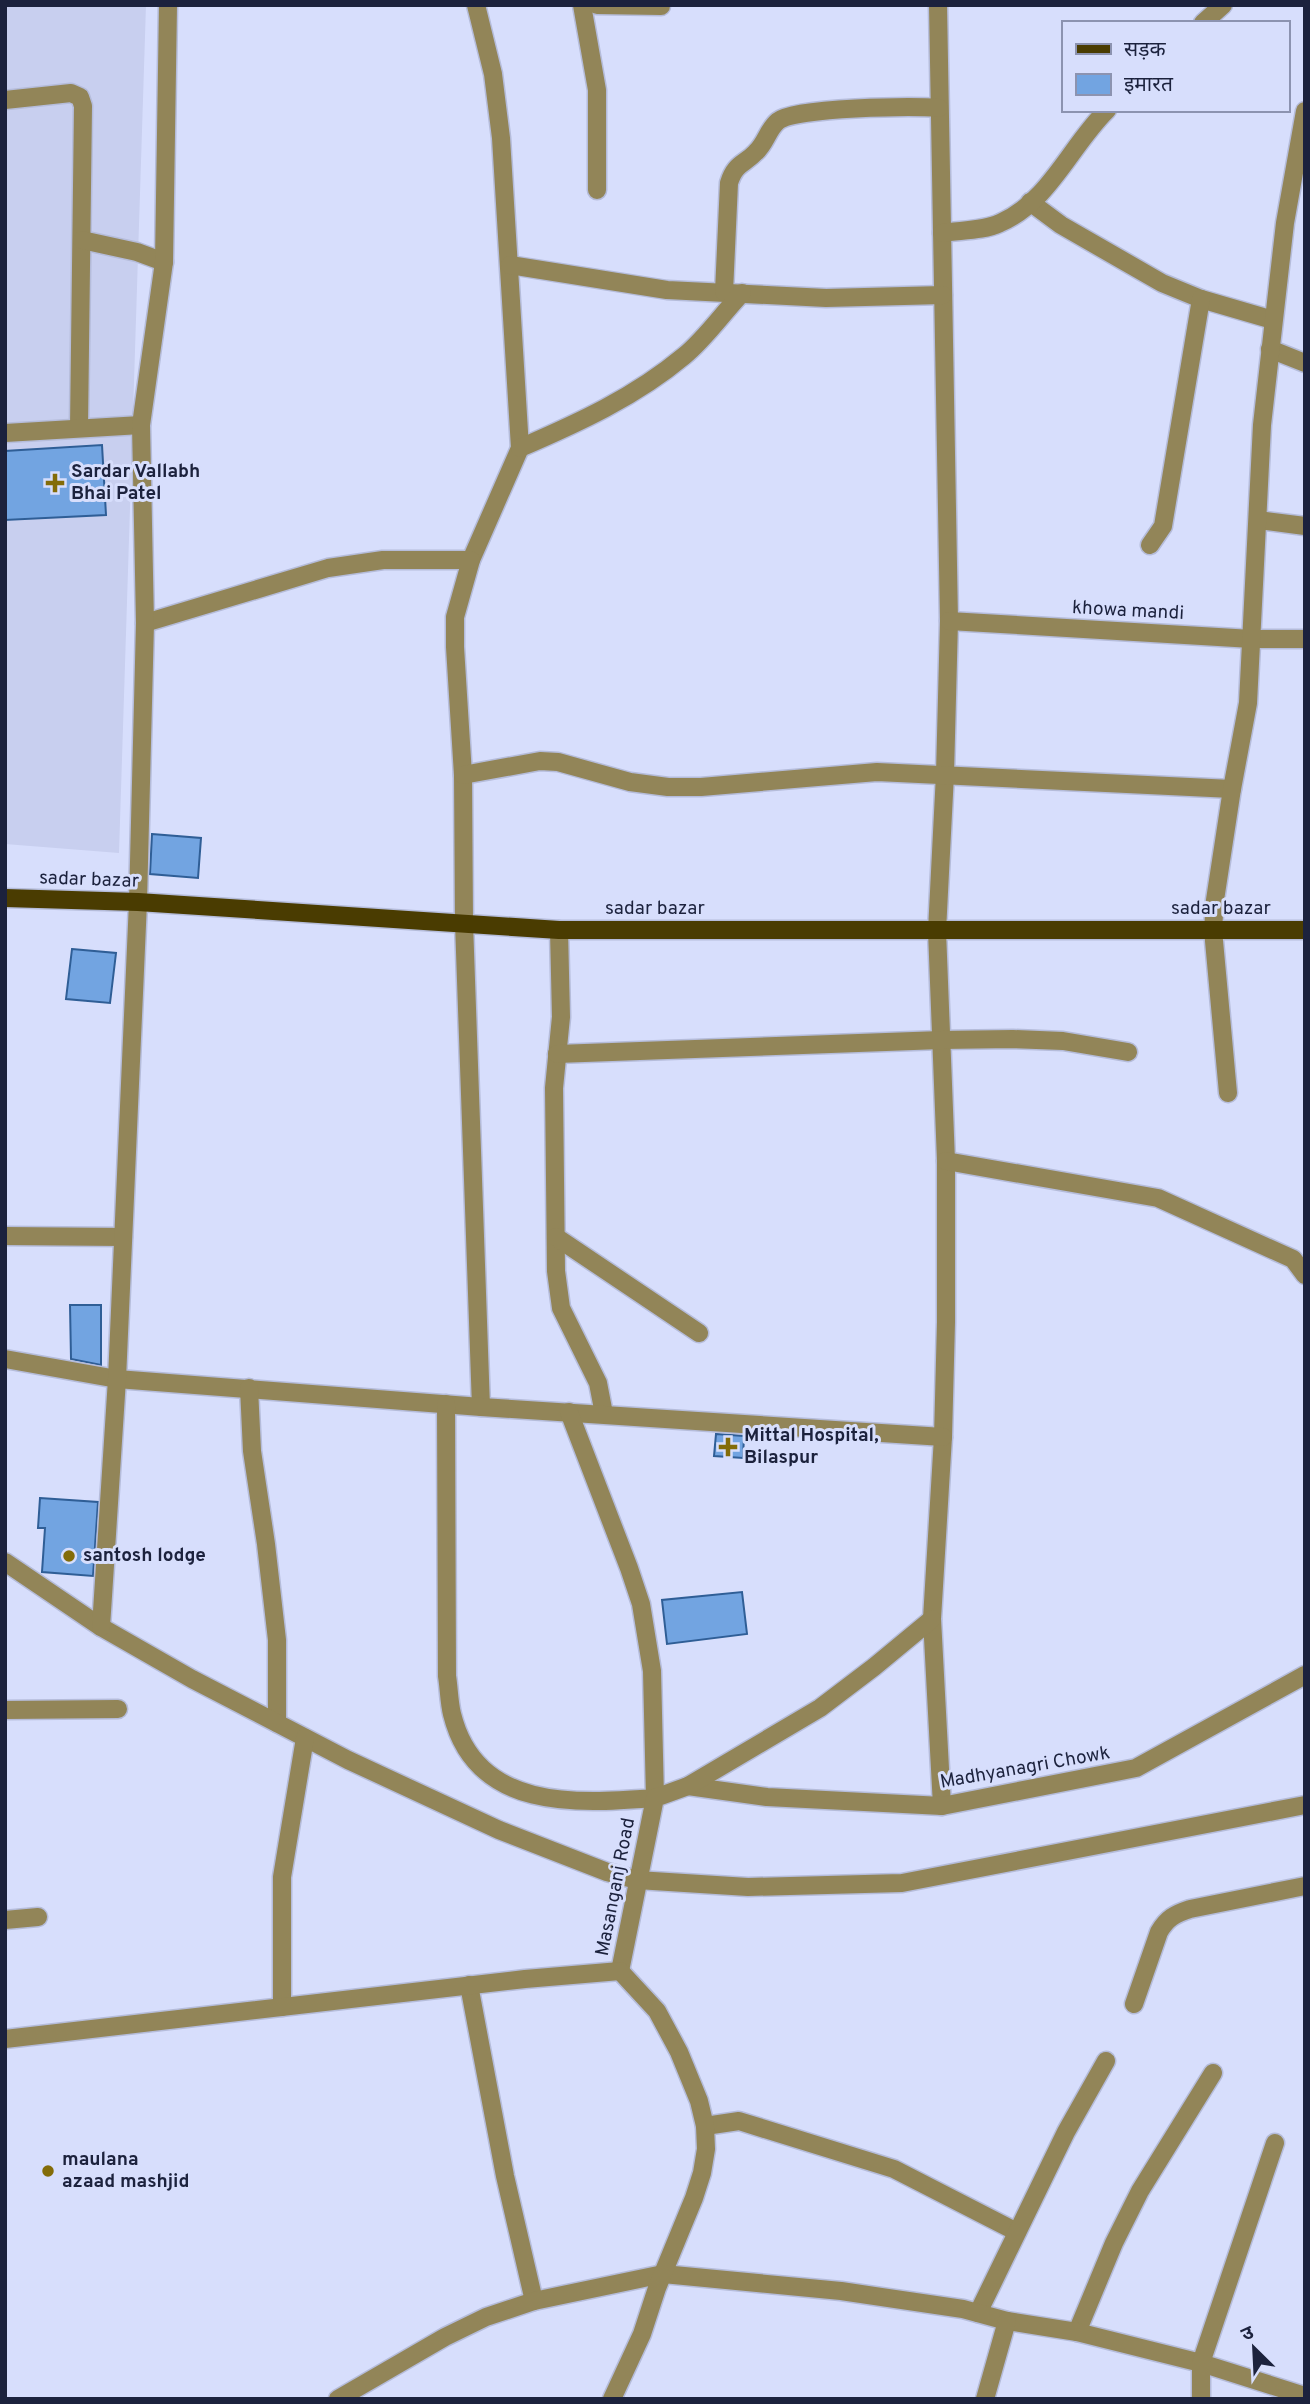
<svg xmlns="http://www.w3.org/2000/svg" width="1310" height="2404" viewBox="0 0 1310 2404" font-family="Overpass,'Noto Sans Devanagari',sans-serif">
	<rect width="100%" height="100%" fill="#d7defc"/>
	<path fill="#c8cfef" d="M5 5H146L119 853 5 844Z"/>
	<g fill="#72a4e1" stroke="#2f5e96" stroke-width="2">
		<path d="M102 445 106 515 5 520V451Z"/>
		<path d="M152 834 201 838 198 878 150 874Z"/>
		<path d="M72 949 116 953 110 1003 66 999Z"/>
		<path d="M70 1305H101V1365L71 1359Z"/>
		<path d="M716 1434 744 1436 743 1458 714 1456Z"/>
		<path d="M40 1498 98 1502 93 1576 42 1572 45 1528H38Z"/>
		<path d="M742 1592 747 1634 667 1644 662 1600Z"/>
	</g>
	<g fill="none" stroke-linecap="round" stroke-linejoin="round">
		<g stroke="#b5bcda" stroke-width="21">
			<g id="minor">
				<path d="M476 5 493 74 501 138 520 448 471 560 455 617V647L463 775 464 923 481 1407"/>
				<path d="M582 5 597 90V190"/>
				<path d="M597 5 661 6"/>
				<path d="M938 5 949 621 945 774 937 931 946 1161V1322L943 1437 932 1619 942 1806"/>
				<path d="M1203 23 1223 5"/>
				<path d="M5 100 71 93 80 97 83 106 79 428"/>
				<path d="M1030 202 1061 225 1162 283 1201 299 1273 320"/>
				<path d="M942 233C961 230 983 231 1000 223 1049 202 1071 145 1107 110"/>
				<path d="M82 240 137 252 164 262"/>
				<path d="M510 265 667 290 826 298 943 295"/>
				<path d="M724 292 729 183C735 163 744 165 756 152 766 143 768 129 778 121 795 107 914 106 939 108"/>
				<path d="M1270 349 1305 363"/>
				<path d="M5 433 141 425"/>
				<path d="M520 448C578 423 635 397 684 356 705 339 723 313 742 293"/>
				<path d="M1258 520 1305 526"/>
				<path d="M1150 545 1163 526 1201 299"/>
				<path d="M949 621 1252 639H1305"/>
				<path d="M145 623 328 568 383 560H471"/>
				<path d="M463 775 540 761 558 762 630 782 668 787H701L877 772 1232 789"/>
				<path d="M559 930 561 1017 554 1088 556 1271 561 1308 598 1383 604 1414"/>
				<path d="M557 1054 941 1040 1013 1039 1063 1041 1128 1052"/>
				<path d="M1228 1093 1213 930 1215 900 1232 789 1248 703 1262 425 1285 223 1305 111"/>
				<path d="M946 1161 1158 1198 1293 1259 1305 1275"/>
				<path d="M5 1236 123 1237"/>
				<path d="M556 1237 699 1333"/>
				<path d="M5 1359 117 1379 481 1407 943 1437"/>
				<path d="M249 1388 252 1451 266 1544 277 1640V1723"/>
				<path d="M446 1404 447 1676C449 1688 449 1702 452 1714 476 1811 576 1804 655 1798L652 1671 641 1604 629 1568 569 1412"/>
				<path d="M5 1562 101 1627 192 1679 348 1760 499 1830 607 1872 637 1880 748 1887 902 1883 1305 1805"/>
				<path d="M101 1627 117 1379 138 902 145 623 141 425 164 262 168 5"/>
				<path d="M5 1710 118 1709"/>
				<path d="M688 1786 767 1797 942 1806 1136 1768 1305 1675"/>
				<path d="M5 1920 38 1917"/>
				<path d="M620 1971 655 1798 688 1786 820 1708 874 1667 932 1619"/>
				<path d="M469 1985 505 2176 534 2301"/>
				<path d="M1134 2004 1159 1932C1167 1918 1175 1914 1190 1909L1305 1886"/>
				<path d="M282 2007V1877L305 1738"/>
				<path d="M5 2039 525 1979 620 1971"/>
				<path d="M705 2126 739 2121 894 2169 1017 2232"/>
				<path d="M978 2313 1066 2132 1106 2061"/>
				<path d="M1077 2332 1114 2243 1140 2191 1213 2073"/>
				<path d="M338 2399 445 2337 486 2317 534 2301 663 2274 841 2291 963 2309 1007 2321 1077 2332 1201 2363 1305 2396"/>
				<path d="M612 2399 642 2334 657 2288 694 2198 702 2173 706 2149 705 2126 699 2101 679 2052 657 2011 620 1971"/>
				<path d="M985 2399 1007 2321"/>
				<path d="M1201 2399V2363L1275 2143"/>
			</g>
		</g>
		<g stroke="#b5bcda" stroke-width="21">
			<path id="major" d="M5 898 138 902 559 930H1305"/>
		</g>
		<use href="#minor" stroke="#928558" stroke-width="18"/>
		<use href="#major" stroke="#4a3c01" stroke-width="18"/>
	</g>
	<g fill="#836c08" stroke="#d7defc" stroke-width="2.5">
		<path d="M51.5 472.5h7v7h7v7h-7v7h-7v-7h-7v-7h7z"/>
		<path d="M724.5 1436.5h7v7h7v7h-7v7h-7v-7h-7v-7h7z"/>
		<circle cx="69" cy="1556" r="7"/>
		<circle cx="48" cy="2171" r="7"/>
	</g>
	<g text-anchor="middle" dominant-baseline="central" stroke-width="6" stroke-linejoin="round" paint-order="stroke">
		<g font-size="19" font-weight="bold" fill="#1c223d" stroke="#d7defc" text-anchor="start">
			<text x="71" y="472">Sardar Vallabh<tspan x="71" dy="22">Bhai Patel</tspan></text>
			<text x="744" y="1436">Mittal Hospital,<tspan x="744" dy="22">Bilaspur</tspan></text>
			<text x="83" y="1556">santosh lodge</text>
			<text x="62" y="2160">maulana<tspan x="62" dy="22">azaad mashjid</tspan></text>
		</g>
		<g font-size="19" fill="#1c223d" stroke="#d7defc">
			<text transform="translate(1128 611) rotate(3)">khowa mandi</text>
			<text transform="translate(89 880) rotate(2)">sadar bazar</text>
			<text x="655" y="909">sadar bazar</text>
			<text x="1221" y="909">sadar bazar</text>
			<text transform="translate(1025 1768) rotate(-10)">Madhyanagri Chowk</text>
			<text transform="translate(616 1887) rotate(-79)">Masanganj Road</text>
		</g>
	</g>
	<rect width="1310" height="2404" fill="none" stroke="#1c223d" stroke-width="14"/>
	<rect x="1062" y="21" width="228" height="91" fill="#d7defc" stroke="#8c93b0" stroke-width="2"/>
	<rect x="1076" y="44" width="35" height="10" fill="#4a3c01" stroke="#8c93b0" stroke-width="2"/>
	<text x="1124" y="56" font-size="21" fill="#1c223d">सड़क</text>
	<rect x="1076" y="74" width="35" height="21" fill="#72a4e1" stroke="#8c93b0" stroke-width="2"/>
	<text x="1124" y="91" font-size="21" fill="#1c223d">इमारत</text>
	<g transform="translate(1254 2348) rotate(336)" stroke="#d7defc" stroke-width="5" paint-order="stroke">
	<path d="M0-5L12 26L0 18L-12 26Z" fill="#1c223d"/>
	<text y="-10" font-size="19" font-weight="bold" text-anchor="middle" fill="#1c223d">उ</text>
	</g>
</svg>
